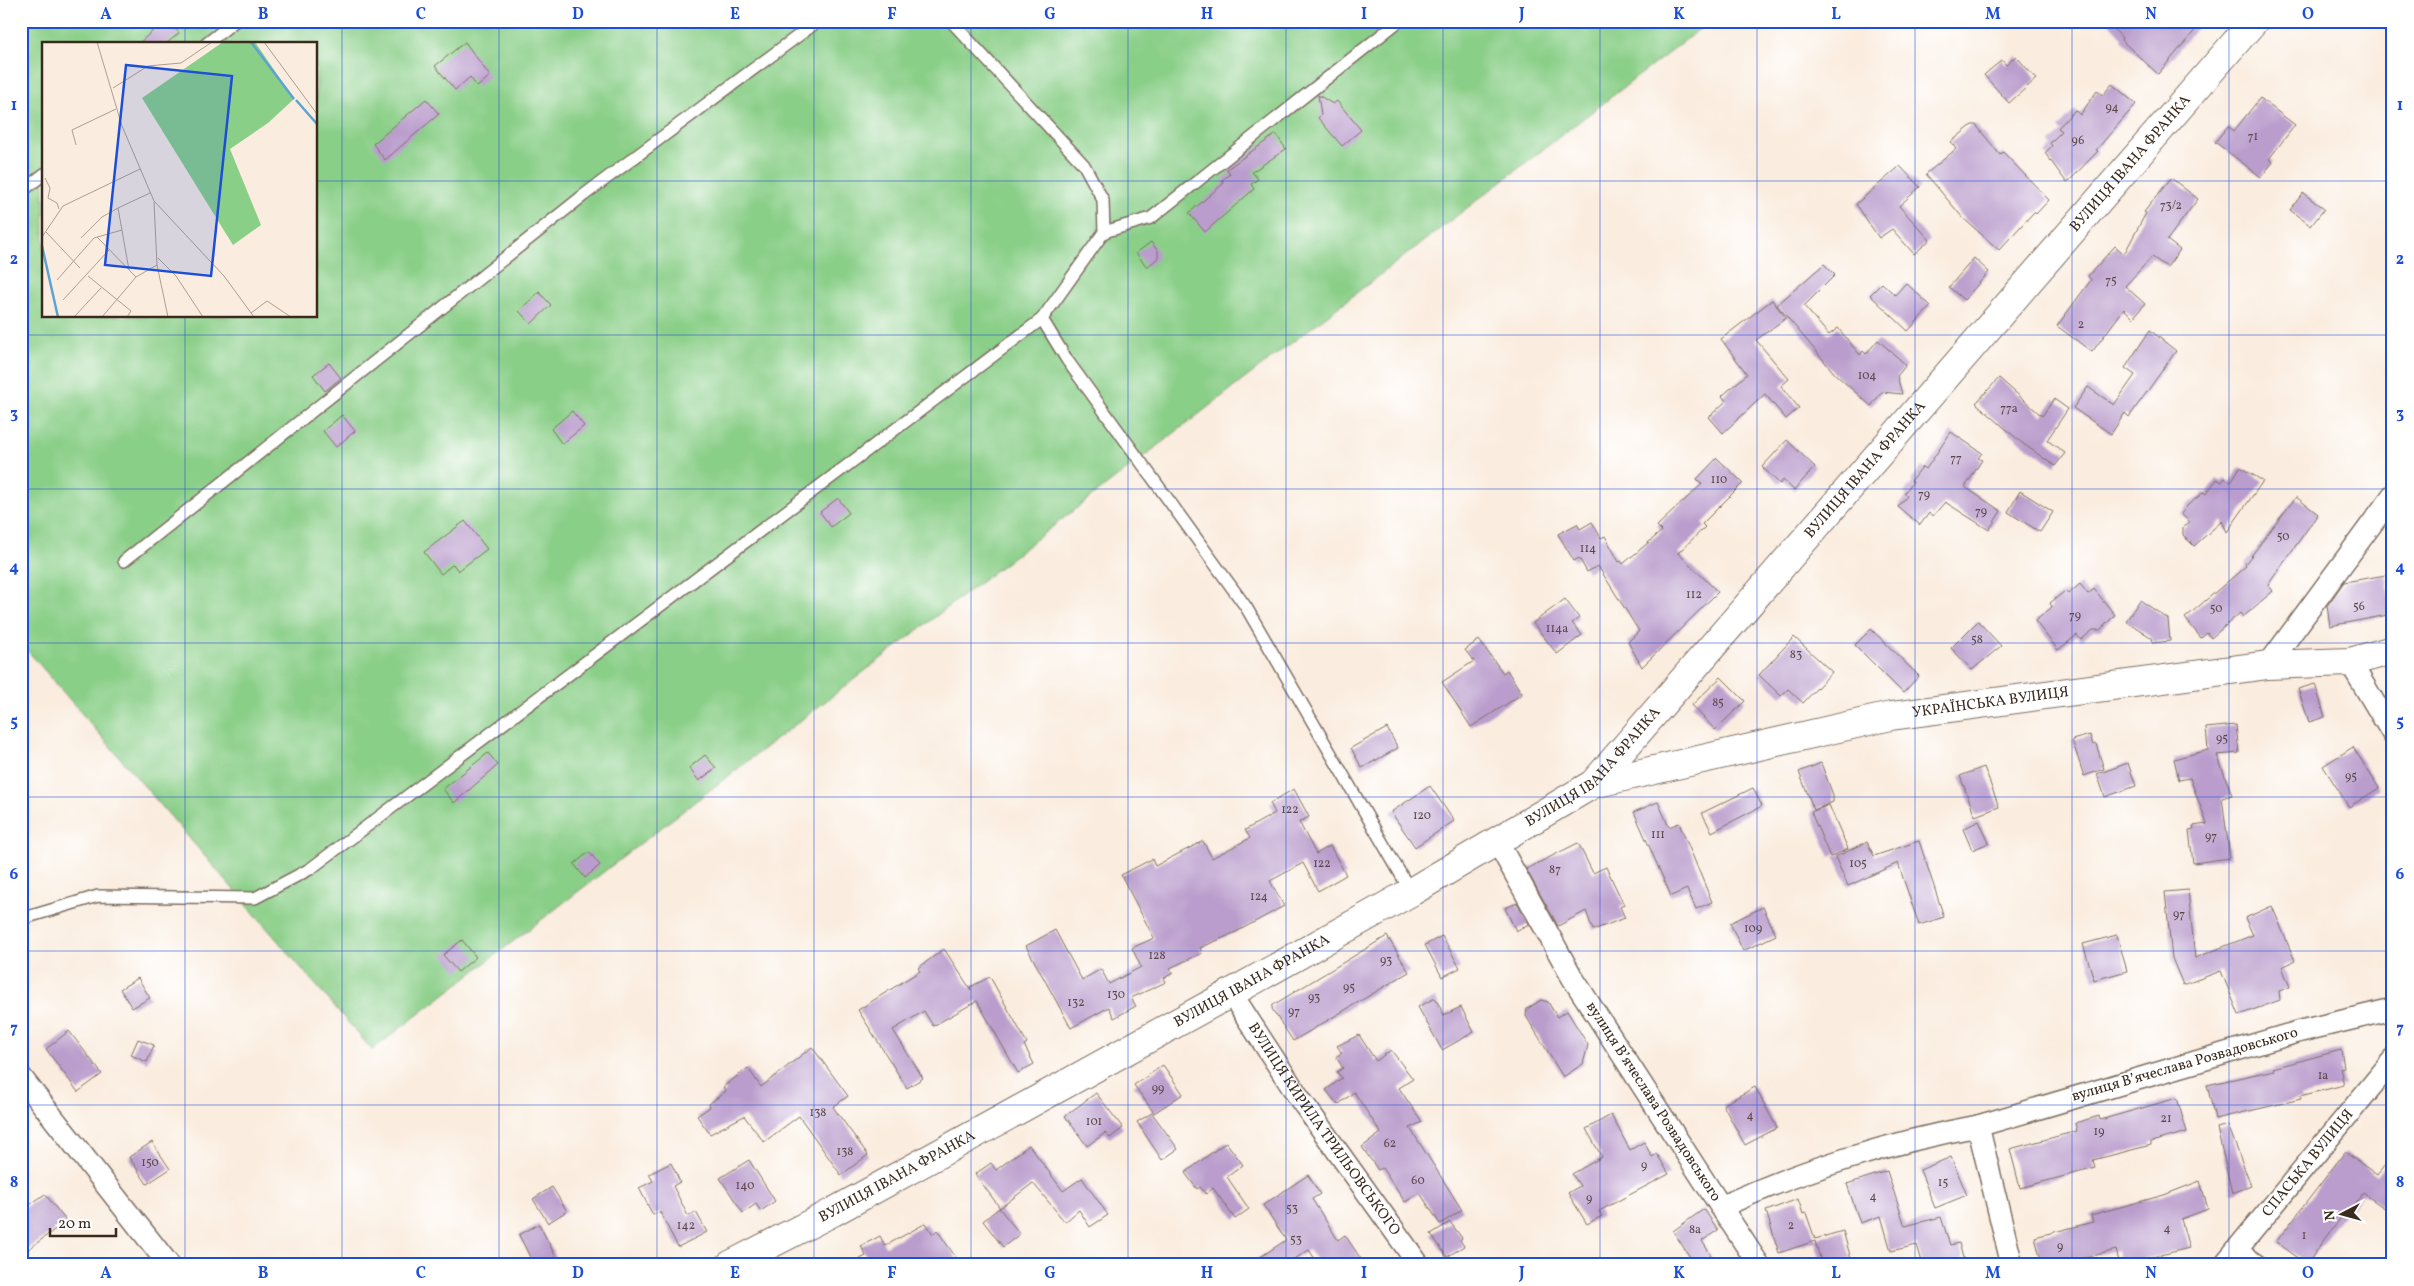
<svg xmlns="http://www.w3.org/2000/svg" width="2414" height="1286" viewBox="0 0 2414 1286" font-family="Vollkorn,serif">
	<rect width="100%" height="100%" fill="#fff"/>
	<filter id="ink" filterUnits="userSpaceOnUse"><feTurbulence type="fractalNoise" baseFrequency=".02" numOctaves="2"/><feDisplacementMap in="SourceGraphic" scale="10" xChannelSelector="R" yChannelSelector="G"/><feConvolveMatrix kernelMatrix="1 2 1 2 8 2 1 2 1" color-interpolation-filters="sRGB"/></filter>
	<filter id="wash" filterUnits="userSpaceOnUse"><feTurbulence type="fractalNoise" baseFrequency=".0096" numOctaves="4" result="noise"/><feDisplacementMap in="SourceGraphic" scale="20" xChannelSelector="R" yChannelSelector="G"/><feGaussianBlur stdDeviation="1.12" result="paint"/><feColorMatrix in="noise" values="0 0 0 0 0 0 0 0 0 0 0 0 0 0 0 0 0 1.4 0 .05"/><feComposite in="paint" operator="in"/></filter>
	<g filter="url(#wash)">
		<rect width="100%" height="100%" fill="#faecde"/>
		<path fill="#8acf88" stroke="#627c53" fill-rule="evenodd" d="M21 21H1710L372 1050 21 643ZM44 44H316V316H44Z"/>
		<g id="blocks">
			<g fill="#ba9dcc">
				<path d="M164 21H169L179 33 166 44H138Z"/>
				<path d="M2107 21H2203L2158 74 2121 40 2122 38Z"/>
				<path d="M465 42 490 76 477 87 470 77 455 90 435 66Z"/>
				<path d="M2016 56 2036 79 2009 103 1984 75 2002 60 2006 65Z"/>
				<path d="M2112 84 2136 104 2096 150 2098 151 2067 183 2045 153 2052 146 2050 143 2062 131 2058 128 2075 110 2080 115 2097 91 2103 95Z"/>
				<path d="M1318 95 1333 104 1337 101 1361 130 1342 146 1318 118 1321 115Z"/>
				<path d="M2260 98 2295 125 2269 159 2273 162 2261 177 2215 142 2228 126 2234 131Z"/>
				<path d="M426 99 439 114 385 160 373 144Z"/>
				<path d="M1972 125H1976L2000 155 2003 152 2049 200 2036 214 2034 212 1999 250 1963 218 1926 174 1956 149 1951 142Z"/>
				<path d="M1276 134 1286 149 1252 172 1258 179 1251 184 1254 189 1205 232 1189 213 1224 183 1222 180 1230 174 1227 169Z"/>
				<path d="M1900 166 1920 187 1899 206 1930 240 1914 254 1892 229 1879 238 1856 204Z"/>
				<path d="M2171 178 2198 199 2167 240 2180 250 2167 267 2152 257 2125 286 2145 304 2133 318 2124 309 2092 352 2057 326 2091 280 2088 276 2115 246 2124 254 2146 213 2144 212Z"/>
				<path d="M2303 193 2324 209 2311 226 2290 210Z"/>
				<path d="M1151 242 1158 251V258L1147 267 1136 253Z"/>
				<path d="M1974 258 1989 272 1964 300 1949 287Z"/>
				<path d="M1824 264 1835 275 1804 306 1829 335 1838 328 1860 355 1863 351 1866 354 1878 340 1906 365 1897 376 1902 394 1882 392 1871 406 1835 374 1777 305Z"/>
				<path d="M1882 283 1895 295 1906 283 1931 306 1908 331 1870 295Z"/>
				<path d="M539 292 551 305 531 324 519 311Z"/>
				<path d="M1772 300 1786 318 1756 340 1789 379 1781 386 1799 408 1786 419 1765 394 1723 433 1709 417 1726 401 1722 396 1747 374 1721 339Z"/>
				<path d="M2150 330 2176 351 2129 417 2125 413 2111 434 2073 408 2088 387 2114 405 2135 375 2125 368Z"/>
				<path d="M329 363 341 378 325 391 313 375Z"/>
				<path d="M1999 378 2042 416 2054 399 2068 409 2047 440 2065 453 2055 466 2022 443 1976 403Z"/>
				<path d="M572 411 584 426 562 444 551 429Z"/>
				<path d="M342 415 355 431 336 447 323 431Z"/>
				<path d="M1951 432 1982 453 1978 458 1982 460 1965 487 2001 511 1989 530 1945 502 1933 516 1929 513 1920 525 1898 507 1907 496 1904 493 1913 482 1911 481 1922 467 1926 469Z"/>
				<path d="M1787 440 1815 467 1794 490 1783 480 1780 484 1762 467Z"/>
				<path d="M1717 458 1743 483 1702 524 1705 527 1678 553 1718 592 1642 667 1628 642 1639 631 1598 566 1587 572 1579 558 1574 561 1558 534 1577 524 1580 529 1592 522 1601 538 1605 536 1619 562 1621 561 1623 564 1662 531 1657 526 1702 484 1697 479Z"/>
				<path d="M2240 467 2263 481 2227 532 2222 521 2194 546 2183 535V528L2190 522 2181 514 2188 505 2204 492 2206 494 2217 479 2222 482 2225 478 2231 482Z"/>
				<path d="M2020 491 2053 512 2040 532 2008 512Z"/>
				<path d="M2296 497 2318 514 2268 585 2273 591 2243 617 2240 613 2211 638 2207 633 2201 638 2185 618 2246 566 2245 564Z"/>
				<path d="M838 498 849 513 831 527 820 512Z"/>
				<path d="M465 521 487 549 458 571 453 564 441 574 424 552Z"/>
				<path d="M2386 575 2393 614 2330 626 2327 606 2344 582Z"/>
				<path d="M2080 584 2088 594 2094 589 2115 615 2100 630H2093L2081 640 2077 635 2058 650 2035 621 2052 607 2050 603 2065 591 2068 594Z"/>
				<path d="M1565 599 1579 618 1572 623 1582 635 1557 654 1533 623Z"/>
				<path d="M2140 600 2168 619 2170 641 2153 643 2152 638 2126 621Z"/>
				<path d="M1978 621 2001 646 1972 670 1951 648Z"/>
				<path d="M1871 629 1919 676 1903 693 1855 645Z"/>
				<path d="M1794 637 1832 672 1803 703 1788 689 1781 696 1759 675Z"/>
				<path d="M1479 640 1503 673 1507 670 1522 694 1471 727 1442 682 1474 661 1465 650Z"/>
				<path d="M1721 677 1745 701 1715 730 1692 705Z"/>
				<path d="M2315 684 2325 717 2309 722 2298 689Z"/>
				<path d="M2236 725 2239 753 2217 755 2232 795 2222 798 2230 858 2193 863 2189 830 2194 829 2193 826 2207 824 2190 778 2179 780 2174 759 2208 750 2206 728Z"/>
				<path d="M1387 728 1398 748 1362 768 1351 748Z"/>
				<path d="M2090 735 2093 745 2096 744 2104 769 2084 776 2072 740Z"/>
				<path d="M2353 747 2379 788 2349 807 2323 766Z"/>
				<path d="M488 753 498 765 454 803 443 789Z"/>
				<path d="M705 755 716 768 699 781 689 768Z"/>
				<path d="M1821 763 1833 795V802L1814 810 1799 772Z"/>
				<path d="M2128 763 2136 786 2105 797 2097 774Z"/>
				<path d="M1984 767 1999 807 1975 816 1960 776Z"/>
				<path d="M1430 786 1454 821 1415 847 1391 812Z"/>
				<path d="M1753 788 1762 806 1712 832 1702 813Z"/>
				<path d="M1294 789 1309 817 1299 822 1316 854 1330 846 1346 875 1318 891 1303 863 1270 881 1284 906 1236 932 1200 948 1202 953 1170 968 1173 973 1164 978 1166 982 1131 998 1136 1006 1114 1018 1109 1007 1071 1028 1026 946 1055 930 1082 980 1101 969 1109 984 1141 967 1132 948 1154 938 1121 875 1152 859 1155 866 1203 841 1212 858 1250 838 1245 830 1275 813 1270 803Z"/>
				<path d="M1658 802 1669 827 1679 823 1712 902 1696 909 1687 889 1671 896 1634 812Z"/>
				<path d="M1829 805 1848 849 1830 857 1811 812Z"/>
				<path d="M1979 821 1989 843 1972 850 1963 829Z"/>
				<path d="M1919 841 1944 917 1919 925 1898 863 1848 886 1835 857 1867 842 1874 856Z"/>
				<path d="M1578 843 1593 873 1606 867 1624 905 1620 907 1625 918 1593 930 1586 911 1558 926 1526 869Z"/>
				<path d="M589 852 600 865 585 878 574 864Z"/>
				<path d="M2188 890 2195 958 2253 935 2245 918 2272 906 2295 961 2282 967 2290 987 2279 991 2280 1000 2239 1015 2221 971 2183 985 2172 958 2165 892Z"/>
				<path d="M1517 903 1529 924 1516 931 1505 908Z"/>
				<path d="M1763 907 1776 935 1743 951 1730 923Z"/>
				<path d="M2117 935 2127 971 2094 980 2083 944Z"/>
				<path d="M1387 936 1409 972 1293 1041 1272 1009 1273 1005Z"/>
				<path d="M1442 936 1460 968 1442 977 1425 945Z"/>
				<path d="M462 940 476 957 458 972 443 955Z"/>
				<path d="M944 949 971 990 970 987 990 977 1027 1043 1024 1045 1034 1064 1018 1073 977 1001 933 1026 924 1011 893 1030 923 1078 907 1088 858 1010 920 971 918 968Z"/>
				<path d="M138 978 150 998 132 1008 120 989Z"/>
				<path d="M1435 998 1444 1015 1461 1007 1474 1032 1442 1050 1418 1007Z"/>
				<path d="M1541 1000 1548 1002 1557 1017 1567 1011 1588 1045 1583 1064 1563 1077 1526 1016 1527 1009Z"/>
				<path d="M69 1031 102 1074 78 1092 46 1049Z"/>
				<path d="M1359 1035 1376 1061 1391 1050 1413 1079 1399 1088 1422 1122 1410 1128 1462 1210 1440 1224 1420 1193 1405 1202 1382 1168 1378 1170 1362 1147 1381 1133 1354 1092 1338 1105 1326 1090 1342 1078 1337 1072 1343 1068 1336 1057 1342 1053 1337 1046Z"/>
				<path d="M138 1039 154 1045 147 1062 131 1055Z"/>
				<path d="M812 1047 848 1096 833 1107 868 1155 841 1175 799 1116 764 1142 744 1116 710 1134 697 1116 710 1107 709 1104 726 1091 723 1087 748 1068 761 1087Z"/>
				<path d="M2341 1050 2344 1067 2340 1068 2344 1085 2300 1096 2301 1099 2215 1119 2207 1085 2274 1070 2273 1068Z"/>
				<path d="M1163 1065 1183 1094 1154 1113 1134 1085Z"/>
				<path d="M1755 1087 1777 1128 1745 1145 1723 1105Z"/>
				<path d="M1096 1093 1123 1128 1110 1138 1105 1133 1087 1146 1065 1116Z"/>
				<path d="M2177 1098 2187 1132 2151 1142V1145L2093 1160 2095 1168 2020 1188 2010 1149 2077 1131 2075 1123 2099 1116 2100 1120Z"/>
				<path d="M1152 1113 1178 1149 1162 1160 1137 1122Z"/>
				<path d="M1611 1115 1630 1150 1644 1142 1652 1157 1657 1154 1669 1174 1599 1211 1602 1216 1587 1224 1568 1193 1580 1186 1572 1174 1602 1157 1586 1129Z"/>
				<path d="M2228 1125 2251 1186 2232 1193 2217 1128Z"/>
				<path d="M152 1142 170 1169 147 1184 129 1157Z"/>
				<path d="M1226 1142 1243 1165 1227 1177 1249 1209 1235 1219 1213 1188 1206 1194 1200 1187 1197 1189 1185 1173Z"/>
				<path d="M1029 1145 1063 1191 1082 1178 1108 1215 1090 1227 1079 1210 1065 1222 1033 1183 1000 1208 975 1174 991 1163 996 1170Z"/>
				<path d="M2345 1152 2377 1175 2393 1155V1214L2363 1193 2351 1209 2349 1207 2307 1264 2276 1242Z"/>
				<path d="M1951 1157 1967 1195 1935 1208 1920 1170Z"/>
				<path d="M749 1160 775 1201 761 1211 756 1204 743 1213 720 1178Z"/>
				<path d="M671 1163 680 1182 673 1186 688 1216 696 1212 707 1232 678 1247 660 1212 653 1215 639 1188 653 1181 649 1174Z"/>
				<path d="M1887 1171 1905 1226 1941 1217 1950 1245 1959 1243 1965 1265H1923L1917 1245 1891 1251 1881 1216 1860 1223 1847 1184Z"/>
				<path d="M1308 1175 1320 1194 1312 1199 1338 1240 1345 1235 1365 1265H1319L1309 1250 1285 1265H1248L1286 1240 1263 1205Z"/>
				<path d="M2200 1181 2208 1209 2181 1219 2189 1248 2120 1265 2116 1250 2057 1265H2042L2035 1237 2093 1222 2091 1215 2164 1195Z"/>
				<path d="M552 1187 567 1211 548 1223 533 1199Z"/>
				<path d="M45 1194 66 1221 21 1255V1211Z"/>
				<path d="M1798 1199 1803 1214 1806 1213 1815 1239 1843 1231 1851 1259 1822 1265 1815 1241 1779 1253 1766 1211Z"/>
				<path d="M999 1208 1020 1234 1003 1247 983 1221Z"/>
				<path d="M1704 1209 1718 1230 1702 1241 1717 1265H1695L1673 1231Z"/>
				<path d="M1450 1222 1462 1238 1460 1240 1464 1246 1447 1257 1431 1234Z"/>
				<path d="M926 1223 933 1234 937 1230 961 1265H848L866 1256 861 1246 880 1236 885 1246Z"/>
				<path d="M539 1224 560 1265H534L519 1235Z"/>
			</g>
		</g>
	</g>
	<g filter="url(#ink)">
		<use href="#blocks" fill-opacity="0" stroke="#7e6e61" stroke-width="1"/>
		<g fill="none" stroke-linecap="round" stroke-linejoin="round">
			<g stroke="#7e6e61" stroke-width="14">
				<g id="service">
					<path d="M951 21 1084 165 1103 200 1104 232 1042 319 1067 360 1246 607 1411 892"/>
					<path d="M206 44 235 21"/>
					<path d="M21 192 44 174"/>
					<path d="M1104 232 1151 218 1399 21"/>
					<path d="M124 561 584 195 818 21"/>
					<path d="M21 919 98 896 255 898 310 869 1042 319"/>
				</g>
			</g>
			<g stroke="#7e6e61" stroke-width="24">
				<g id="minor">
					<path d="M2350 662 2393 734"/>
					<path d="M2268 665 2393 495"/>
					<path d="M1497 841 1572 977 1721 1207C1798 1171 1895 1141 1978 1126L2301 1031 2393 1009"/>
					<path id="s1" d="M1231 993 1300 1099 1419 1265"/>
					<path d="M21 1077 169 1265"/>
					<path d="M1978 1126 2012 1265"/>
					<path d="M1721 1207 1759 1265"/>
					<path d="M2236 1251 2256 1265"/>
					<path id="s2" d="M2224 1265 2393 1060"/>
				</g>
			</g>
			<g stroke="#7e6e61" stroke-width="30">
				<g id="tertiary">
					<path id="s3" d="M1593 784 1891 716 2268 665 2350 662 2393 650"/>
					<path id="s4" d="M730 1265 833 1212 1231 993 1411 892 1593 784 2254 21"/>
				</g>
			</g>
			<use href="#service" stroke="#fff" stroke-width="11"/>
			<use href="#minor" stroke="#fff" stroke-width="21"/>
			<use href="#tertiary" stroke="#fff" stroke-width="28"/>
		</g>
	</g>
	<path fill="none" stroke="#1d4ed8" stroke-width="1" stroke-opacity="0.55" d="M185 21V44M342 21V1265M499 21V1265M657 21V1265M814 21V1265M971 21V1265M1128 21V1265M1286 21V1265M1443 21V1265M1600 21V1265M1757 21V1265M1915 21V1265M2072 21V1265M2229 21V1265M21 181H44M316 181H2393M185 316V1265M21 335H2393M21 489H2393M21 643H2393M21 797H2393M21 951H2393M21 1105H2393"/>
	<g text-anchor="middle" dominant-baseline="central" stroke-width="4" stroke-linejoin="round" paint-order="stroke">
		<g font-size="12" fill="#5b474a">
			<text x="2112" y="108">94</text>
			<text x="2253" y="137">71</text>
			<text x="2078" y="141">96</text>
			<text x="2171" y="206">73/2</text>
			<text x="2111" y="281">75</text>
			<text x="2081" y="325">2</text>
			<text x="1867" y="376">104</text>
			<text x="2009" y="409">77а</text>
			<text x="1956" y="459">77</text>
			<text x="1719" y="480">110</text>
			<text x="1924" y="495">79</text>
			<text x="1981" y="512">79</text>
			<text x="2283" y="537">50</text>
			<text x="1588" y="549">114</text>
			<text x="1694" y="595">112</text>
			<text x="2359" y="607">56</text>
			<text x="2216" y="609">50</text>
			<text x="2075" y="616">79</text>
			<text x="1557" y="629">114а</text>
			<text x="1977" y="640">58</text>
			<text x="1796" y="655">83</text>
			<text x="1718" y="703">85</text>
			<text x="2222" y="739">95</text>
			<text x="2351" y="777">95</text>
			<text x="1290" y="810">122</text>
			<text x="1422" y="816">120</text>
			<text x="1658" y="835">111</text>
			<text x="2211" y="837">97</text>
			<text x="1322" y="864">122</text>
			<text x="1858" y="864">105</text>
			<text x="1555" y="870">87</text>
			<text x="1259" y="897">124</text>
			<text x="2179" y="915">97</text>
			<text x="1753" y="929">109</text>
			<text x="1157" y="956">128</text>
			<text x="1386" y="961">93</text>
			<text x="1349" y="988">95</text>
			<text x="1116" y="995">130</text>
			<text x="1314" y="998">93</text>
			<text x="1076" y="1003">132</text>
			<text x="1294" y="1012">97</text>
			<text x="2323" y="1076">1а</text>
			<text x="1158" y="1089">99</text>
			<text x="818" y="1113">138</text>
			<text x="1750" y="1116">4</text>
			<text x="2166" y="1119">21</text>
			<text x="1094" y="1122">101</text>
			<text x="2099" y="1132">19</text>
			<text x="1390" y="1144">62</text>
			<text x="845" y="1152">138</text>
			<text x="150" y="1163">150</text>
			<text x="1644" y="1166">9</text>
			<text x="1418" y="1181">60</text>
			<text x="1943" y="1183">15</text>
			<text x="745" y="1186">140</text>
			<text x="1873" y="1197">4</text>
			<text x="1589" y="1199">9</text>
			<text x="1292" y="1209">53</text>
			<text x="686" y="1226">142</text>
			<text x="1791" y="1226">2</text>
			<text x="2167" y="1229">4</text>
			<text x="1695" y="1230">8а</text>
			<text x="2304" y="1236">1</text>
			<text x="1296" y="1240">53</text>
			<text x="2060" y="1247">9</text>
		</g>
		<g font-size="15" fill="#3b2a1e" stroke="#fff">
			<text stroke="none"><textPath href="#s4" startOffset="1809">ВУЛИЦЯ ІВАНА ФРАНКА</textPath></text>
			<text stroke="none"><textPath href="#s4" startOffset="1404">ВУЛИЦЯ ІВАНА ФРАНКА</textPath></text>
			<text stroke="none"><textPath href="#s3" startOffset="406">УКРАЇНСЬКА ВУЛИЦЯ</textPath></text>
			<text stroke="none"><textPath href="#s4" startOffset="999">ВУЛИЦЯ ІВАНА ФРАНКА</textPath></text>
			<text stroke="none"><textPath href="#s4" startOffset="594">ВУЛИЦЯ ІВАНА ФРАНКА</textPath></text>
			<text transform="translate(2185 1065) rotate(-16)">вулиця Вʼячеслава Розвадовського</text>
			<text transform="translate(1653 1102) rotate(57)">вулиця Вʼячеслава Розвадовського</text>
			<text stroke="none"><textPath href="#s1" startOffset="165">ВУЛИЦЯ КИРИЛА ТРИЛЬОВСЬКОГО</textPath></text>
			<text stroke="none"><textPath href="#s2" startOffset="132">СПАСЬКА ВУЛИЦЯ</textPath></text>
			<text stroke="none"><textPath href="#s4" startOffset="189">ВУЛИЦЯ ІВАНА ФРАНКА</textPath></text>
		</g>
	</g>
	<g transform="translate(42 42)">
		<rect width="275" height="275" fill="#faecde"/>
		<path d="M181 0H213L252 57 226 81 188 107 219 183 191 203 100 56Z" fill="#8acf88"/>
		<path fill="none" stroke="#5ca3d2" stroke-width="2.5" d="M209 0 252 57M254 58 275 82M0 204 16 275"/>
		<path fill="none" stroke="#ae9e91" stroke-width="1" d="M55 0 80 84 112 159 182 234 212 275M222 0 275 72M71 46 106 24 139 21 170 0M34 103 30 88 74 67M3 136 8 146 6 156 15 161 17 167M112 160 115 223 126 275M4 190 38 226M0 195 21 164 98 127M55 195 94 235M39 196 60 175 76 166M116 216 134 234 161 275M87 228 76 166 108 151M46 234 89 269 85 275M15 238 52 196 80 188M21 258 67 208M209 271 225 259 249 275M32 275 59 246M60 275 94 235 115 223"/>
		<path fill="#1d4ed8" fill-opacity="0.15" stroke="#1d4ed8" stroke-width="2.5" d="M84 23 190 34 169 234 63 223Z"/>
		<rect width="275" height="275" fill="none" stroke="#3b2a1e" stroke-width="2.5"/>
	</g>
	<rect width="2414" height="1286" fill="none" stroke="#fff" stroke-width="55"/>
	<g transform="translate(2342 1214) rotate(264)" stroke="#ffffff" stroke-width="4" paint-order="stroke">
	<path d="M0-4L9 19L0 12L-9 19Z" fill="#3b2a1e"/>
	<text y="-8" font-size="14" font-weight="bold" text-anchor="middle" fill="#3b2a1e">N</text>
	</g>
	<path d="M50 1228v8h66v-8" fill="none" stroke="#3b2a1e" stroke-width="2.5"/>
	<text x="58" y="1228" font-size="15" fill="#3b2a1e" stroke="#ffffff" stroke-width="4" paint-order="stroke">20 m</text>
	<rect x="28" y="28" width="2358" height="1230" fill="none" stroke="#1d4ed8" stroke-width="2"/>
	<g font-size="16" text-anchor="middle" font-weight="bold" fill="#1d4ed8">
		<text x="106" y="19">A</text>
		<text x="263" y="19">B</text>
		<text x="421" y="19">C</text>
		<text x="578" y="19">D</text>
		<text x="735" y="19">E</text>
		<text x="892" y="19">F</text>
		<text x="1050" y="19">G</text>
		<text x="1207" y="19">H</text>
		<text x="1364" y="19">I</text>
		<text x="1522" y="19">J</text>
		<text x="1679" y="19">K</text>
		<text x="1836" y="19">L</text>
		<text x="1993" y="19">M</text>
		<text x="2151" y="19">N</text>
		<text x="2308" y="19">O</text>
		<text x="14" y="110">1</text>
		<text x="2400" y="110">1</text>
		<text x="14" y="264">2</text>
		<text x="2400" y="264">2</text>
		<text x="14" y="418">3</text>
		<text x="2400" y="418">3</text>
		<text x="14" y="572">4</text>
		<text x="2400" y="572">4</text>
		<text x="14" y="726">5</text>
		<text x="2400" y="726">5</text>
		<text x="14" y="879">6</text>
		<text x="2400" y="879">6</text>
		<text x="14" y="1033">7</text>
		<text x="2400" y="1033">7</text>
		<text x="14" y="1187">8</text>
		<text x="2400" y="1187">8</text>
		<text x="106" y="1278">A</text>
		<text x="263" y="1278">B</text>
		<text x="421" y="1278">C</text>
		<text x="578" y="1278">D</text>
		<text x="735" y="1278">E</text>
		<text x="892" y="1278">F</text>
		<text x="1050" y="1278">G</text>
		<text x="1207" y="1278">H</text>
		<text x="1364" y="1278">I</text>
		<text x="1522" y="1278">J</text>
		<text x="1679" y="1278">K</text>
		<text x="1836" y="1278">L</text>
		<text x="1993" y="1278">M</text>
		<text x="2151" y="1278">N</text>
		<text x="2308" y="1278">O</text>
	</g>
</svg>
